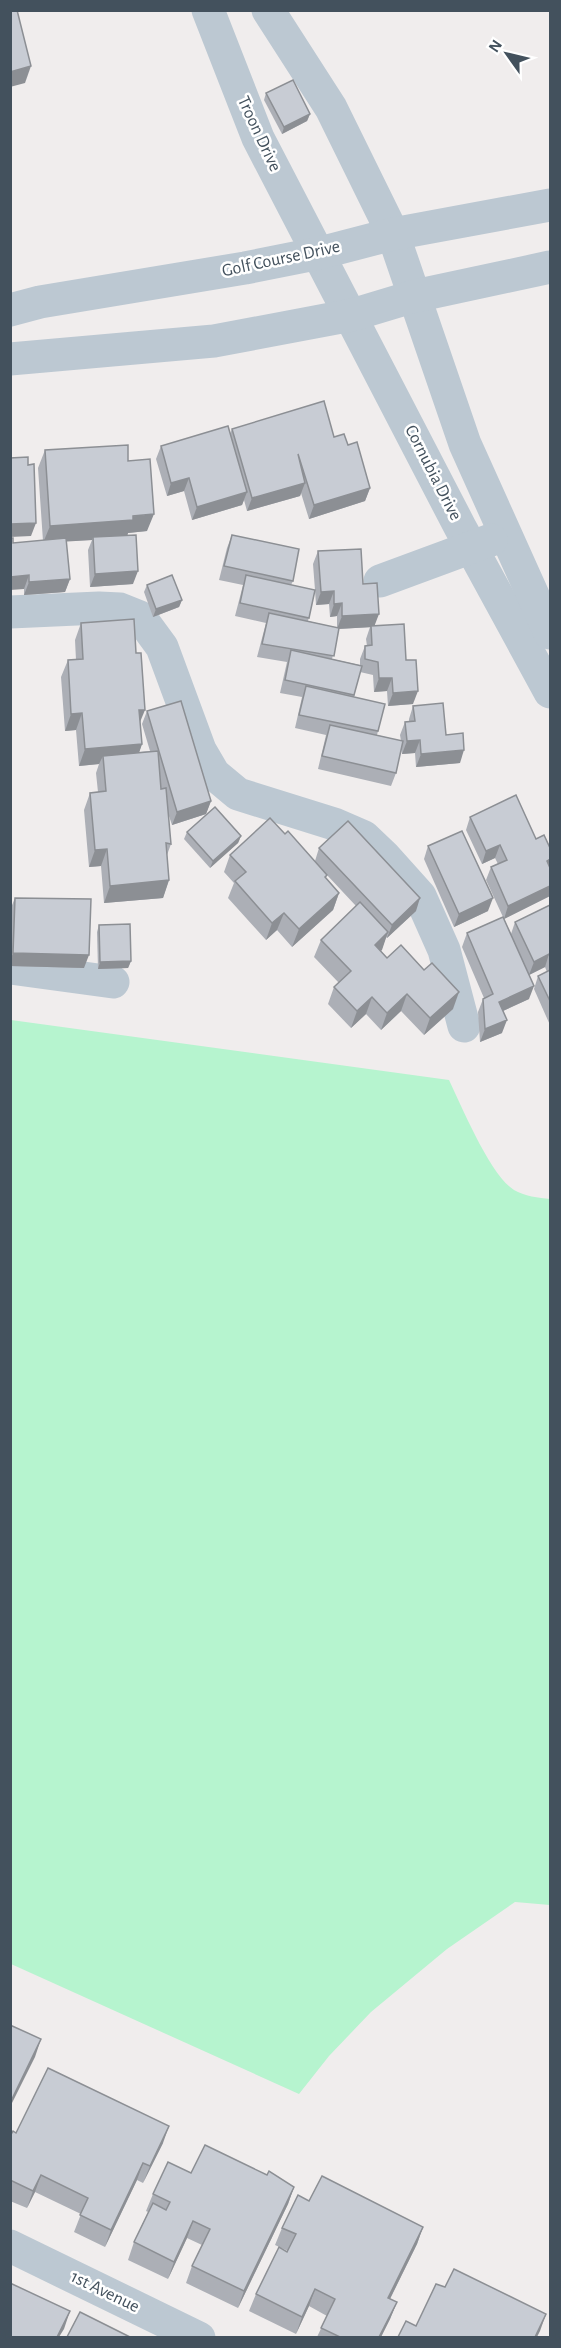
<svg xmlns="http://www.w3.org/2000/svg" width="561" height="2348" viewBox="0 0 561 2348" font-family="'Alegreya Sans',sans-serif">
	<rect width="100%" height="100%" fill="#f0eded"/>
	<path fill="#b6f4cf" d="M11 1020 449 1080C462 1107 490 1175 514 1190 524 1196 539 1198 550 1199V1905L515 1902 447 1949 371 2012 329 2056 299 2094 11 1964Z"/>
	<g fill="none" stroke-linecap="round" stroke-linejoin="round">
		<g stroke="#bcc8d2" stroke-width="33">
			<path d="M208 10 258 138 460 527 550 692"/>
			<path d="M268 10 331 108 393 234 465 444 550 633"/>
			<path d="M10 310 40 302 245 268 320 253 393 234 550 205"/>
			<path d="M10 359 214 341 352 315 415 296 550 267"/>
			<path d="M380 581 491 540"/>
			<path d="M10 612 99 608 120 609 140 617 162 647 200 750 214 774 238 794 334 824 364 837 385 857 420 896 444 950 464 1026"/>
			<path d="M10 968 113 982"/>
			<path d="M10 2246 199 2338"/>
		</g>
	</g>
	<g fill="#acafb6" fill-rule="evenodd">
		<path d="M266 93 310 114 307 121 282 134 264 100Z"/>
		<path d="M232 429 334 437 348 445 370 488 365 501 309 519 301 493 300 496 247 511 244 500 242 505 192 520 184 491 167 496 156 459 161 446 230 434Z"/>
		<path d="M45 450 128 461 147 531 128 533 127 535 133 584 90 587 88 550 92 540 66 541 70 579 65 592 24 595V589L13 543 43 541 38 468Z"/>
		<path d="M232 535 293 581 291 585 315 590 313 564 318 551 363 584 375 625 406 660 413 704 388 706 387 691 374 692 373 675 360 672V670L354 697 378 731 377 735 401 741 400 735 405 722H409V719L413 706 446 735 460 763 416 767 415 753 402 754 401 749 396 773 391 786 318 769 326 735 295 728 302 697 280 693 287 662 257 657 266 623 235 616 243 585 219 580 227 548ZM315 590 316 605 329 604 330 617 337 616V628L308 621ZM370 627 366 639 367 646H365L360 659V665L332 659 339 629Z"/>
		<path d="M147 585 182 600 179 607 153 617 144 592Z"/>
		<path d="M81 623 140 722 142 744 139 752 150 751 142 724 147 711 211 801 206 814 172 825 167 810 171 844 167 855 169 880 163 898 104 903 101 866 89 867 84 810 90 793 98 792 96 773 99 764 79 766 76 730 65 731 61 677 68 660H76L75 640Z"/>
		<path d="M470 817 550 848V896L504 919 511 934 515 922 550 905V1025L534 989 538 976 547 972 545 967 529 975V999L503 1011 502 1033 480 1042 478 1012 483 999 484 998 462 947 467 933 503 917 486 880 491 867 498 864 495 858 482 864 466 830Z"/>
		<path d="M187 832 241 836 238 843 210 868 184 839Z"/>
		<path d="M285 834 315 861 319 848 416 911 387 938 386 937 381 951 387 958 453 1009 424 1035 401 1011 381 1030 366 1014 351 1028 328 1004 334 987 339 983 314 957 321 940 356 906 327 875 326 878 339 893 333 910 292 947 277 930 266 940 228 898 234 883 224 872 230 855Z"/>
		<path d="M428 846 488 911 454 927 424 859Z"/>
		<path d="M15 898 84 968 10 966V910Z"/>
		<path d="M99 925 131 961 128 968 98 969 97 932Z"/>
		<path d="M16 2133 163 2143 143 2183 137 2180 105 2247 74 2232 81 2214 35 2192 27 2208 10 2201V2136Z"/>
		<path d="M191 2173 267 2175 294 2187 288 2204 238 2308 186 2283 192 2266 202 2245 187 2238 168 2279 128 2260 134 2242 148 2212 146 2211 153 2194Z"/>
		<path d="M309 2201 423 2227 417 2244 390 2299 397 2302 390 2319 381 2337H317L327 2316 309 2306 296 2334 249 2311 256 2294 288 2251 275 2245 282 2228Z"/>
	</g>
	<g fill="#8c8f94">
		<path d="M31 66 25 83 10 87V72Z"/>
		<path d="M310 114 307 121 282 134 284 127Z"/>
		<path d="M189 478 184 491 167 496 171 483Z"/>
		<path d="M305 483 300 496 247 511 252 498Z"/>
		<path d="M370 488 365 501 309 519 314 505Z"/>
		<path d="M247 492 242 505 192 520 197 507Z"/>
		<path d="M154 514 147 531 128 533 127 537H93L92 540 43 543 50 526Z"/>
		<path d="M36 523 31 536 10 537V524Z"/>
		<path d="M138 571 133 584 90 587 95 574Z"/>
		<path d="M29 575 24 589 10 590V577Z"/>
		<path d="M70 579 65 592 24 595 29 582Z"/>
		<path d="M334 591 329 604 316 605 321 592Z"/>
		<path d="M182 600 179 607 153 617 156 609Z"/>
		<path d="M342 603 337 616 330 617 334 604Z"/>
		<path d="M379 614 374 627 337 629 342 616Z"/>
		<path d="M379 678H392L387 691 374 692Z"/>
		<path d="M418 691 413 704 388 706 393 693Z"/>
		<path d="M139 710H145L138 727Z"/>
		<path d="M82 713 76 730 65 731 71 714Z"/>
		<path d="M420 740 415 753 402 754 407 741Z"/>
		<path d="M142 744 136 762 103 756 99 764 79 766 85 749Z"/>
		<path d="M464 750 460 763 416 767 421 754Z"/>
		<path d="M211 801 206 814 172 825 177 812Z"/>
		<path d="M241 836 238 843 210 868 213 861Z"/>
		<path d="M500 845 495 858 482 864 486 851Z"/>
		<path d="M107 849 101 866 89 867 95 850Z"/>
		<path d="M550 859V868L547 861Z"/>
		<path d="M169 880 163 898 104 903 110 886Z"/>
		<path d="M550 886V896L504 919 508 906Z"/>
		<path d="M339 893 333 910 292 947 299 929Z"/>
		<path d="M420 898 416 911 387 938 392 925Z"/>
		<path d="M493 898 488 911 454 927 459 914Z"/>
		<path d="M284 913 277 930 266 940 272 923Z"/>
		<path d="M388 932 382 950 368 962 375 945Z"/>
		<path d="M13 953 89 955 84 968 10 966V961Z"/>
		<path d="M549 954 545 967 529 975 534 962Z"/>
		<path d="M131 961 128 968 98 969 100 962Z"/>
		<path d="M534 986 529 999 494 1015 499 1002Z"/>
		<path d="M459 992 453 1009 424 1035 430 1018Z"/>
		<path d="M407 994 401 1011 381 1030 387 1013Z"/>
		<path d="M372 997 366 1014 351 1028 357 1011Z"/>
		<path d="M507 1020 502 1033 480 1042 485 1029Z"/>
		<path d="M41 2039 35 2057 10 2107V2103Z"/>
		<path d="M169 2126 163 2143 143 2183 150 2166Z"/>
		<path d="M143 2163 137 2180 105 2247 111 2230Z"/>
		<path d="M41 2175 35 2192 27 2208 33 2191Z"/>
		<path d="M294 2187 288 2204 238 2308 244 2291Z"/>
		<path d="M193 2221 187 2238 168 2279 174 2262Z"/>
		<path d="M423 2227 417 2244 382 2315 388 2298Z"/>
		<path d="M315 2289 309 2306 296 2334 302 2317Z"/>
		<path d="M397 2302 390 2319 381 2337H379Z"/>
		<path d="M70 2311 64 2329 59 2337H57Z"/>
		<path d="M546 2314 540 2331 537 2337H535Z"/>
	</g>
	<g fill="#c8ccd4" stroke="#8c8f94" stroke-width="1.5">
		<path d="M10 10H17L31 66 10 72Z"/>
		<path d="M293 80 310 114 284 127 266 93Z"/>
		<path d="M324 401 334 437 344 434 348 445 357 442 370 488 314 505 298 454 305 483 252 498 232 429Z"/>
		<path d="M228 426 247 492 197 507 189 478 171 483 161 446Z"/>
		<path d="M128 445V461L150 459 154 514 133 516V520L50 526 45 450Z"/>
		<path d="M28 457V465L34 464 36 523 10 524V458Z"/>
		<path d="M136 535 138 571 95 574 93 537Z"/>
		<path d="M232 535 299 549 293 581 224 566Z"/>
		<path d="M10 538H13V543L66 538 70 579 29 582V575L10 577Z"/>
		<path d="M361 549 363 584 377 583 379 614 342 616V603L334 604V591L321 592 318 551Z"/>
		<path d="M172 575 182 600 156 609 147 585Z"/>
		<path d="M246 575 315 590 309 618 240 603Z"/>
		<path d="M269 613 339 628 334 656 262 644Z"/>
		<path d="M134 619 136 653H141L145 710H139L142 744 85 749 82 713 71 714 68 660 83 659 81 623Z"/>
		<path d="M404 624 406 660H416L418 691 393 693 392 678H379L378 662 365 659V646L372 645 371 626Z"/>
		<path d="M291 650 362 666 354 695 285 680Z"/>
		<path d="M306 686 385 704 378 731 299 715Z"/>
		<path d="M181 701 211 801 177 812 147 711Z"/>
		<path d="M443 703 446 735 463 733 464 750 421 754 420 740 407 741 405 722 415 721 413 706Z"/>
		<path d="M330 725 403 741 396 773 322 756Z"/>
		<path d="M158 751 161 789 166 788 171 844 166 843 169 880 110 886 107 849 95 850 90 793 106 791 103 756Z"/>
		<path d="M516 795 536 839 544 835 550 848V859L547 861 550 868V886L508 906 491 867 507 860 500 845 486 851 470 817Z"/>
		<path d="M215 807 241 836 213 861 187 832Z"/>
		<path d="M270 818 285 834 288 831 327 875 325 877 339 893 299 929 284 913 272 923 235 881 246 872 230 855Z"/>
		<path d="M348 821 420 898 392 925 319 848Z"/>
		<path d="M462 831 493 898 459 914 428 846Z"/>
		<path d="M15 898 91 899 89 955 13 953Z"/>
		<path d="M360 902 388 932 375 945 387 958 401 945 424 970 432 963 459 992 430 1018 407 994 387 1013 372 997 357 1011 334 987 351 971 321 940Z"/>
		<path d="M550 905V957L549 954 534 962 515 922Z"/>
		<path d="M503 917 534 986 499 1002 507 1020 485 1029 483 999 493 994 467 933Z"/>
		<path d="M130 924 131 961 100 962 99 925Z"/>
		<path d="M550 970V1001L538 976Z"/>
		<path d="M10 2025 41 2039 10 2103Z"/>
		<path d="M48 2068 169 2126 150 2166 143 2163 111 2230 80 2215 88 2198 41 2175 33 2191 10 2180V2136L13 2131 16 2133Z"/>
		<path d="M205 2145 267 2175 269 2171 294 2187 244 2291 192 2266 210 2229 193 2221 174 2262 134 2242 153 2203 166 2210 170 2202 153 2194 168 2162 191 2173Z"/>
		<path d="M322 2176 423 2227 388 2298 397 2302 379 2337H340L321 2328 335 2299 315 2289 302 2317 256 2294 279 2247 287 2252 296 2234 282 2228 298 2195 309 2201Z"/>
		<path d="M454 2269 546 2314 535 2337H398L406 2321 416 2326 436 2284 445 2287Z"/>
		<path d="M10 2283 70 2311 57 2337H10Z"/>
		<path d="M80 2312 130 2337H67Z"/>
	</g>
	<g text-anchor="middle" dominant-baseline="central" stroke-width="5" stroke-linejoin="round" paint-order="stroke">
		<g font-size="18" fill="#43515d" stroke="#fff">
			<text transform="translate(259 134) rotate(65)">Troon Drive</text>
			<text transform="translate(281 259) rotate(-12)">Golf Course Drive</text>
			<text transform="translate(433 473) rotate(63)">Cornubia Drive</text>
			<text transform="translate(105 2292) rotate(26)">1st Avenue</text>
		</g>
	</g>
	<rect width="561" height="2348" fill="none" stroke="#43515d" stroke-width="24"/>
	<g transform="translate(507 54) rotate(304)" stroke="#ffffff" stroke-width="4.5" paint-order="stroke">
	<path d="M0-4.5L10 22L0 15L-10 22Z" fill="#43515d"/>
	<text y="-9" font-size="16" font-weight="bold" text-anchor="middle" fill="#43515d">N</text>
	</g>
</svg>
